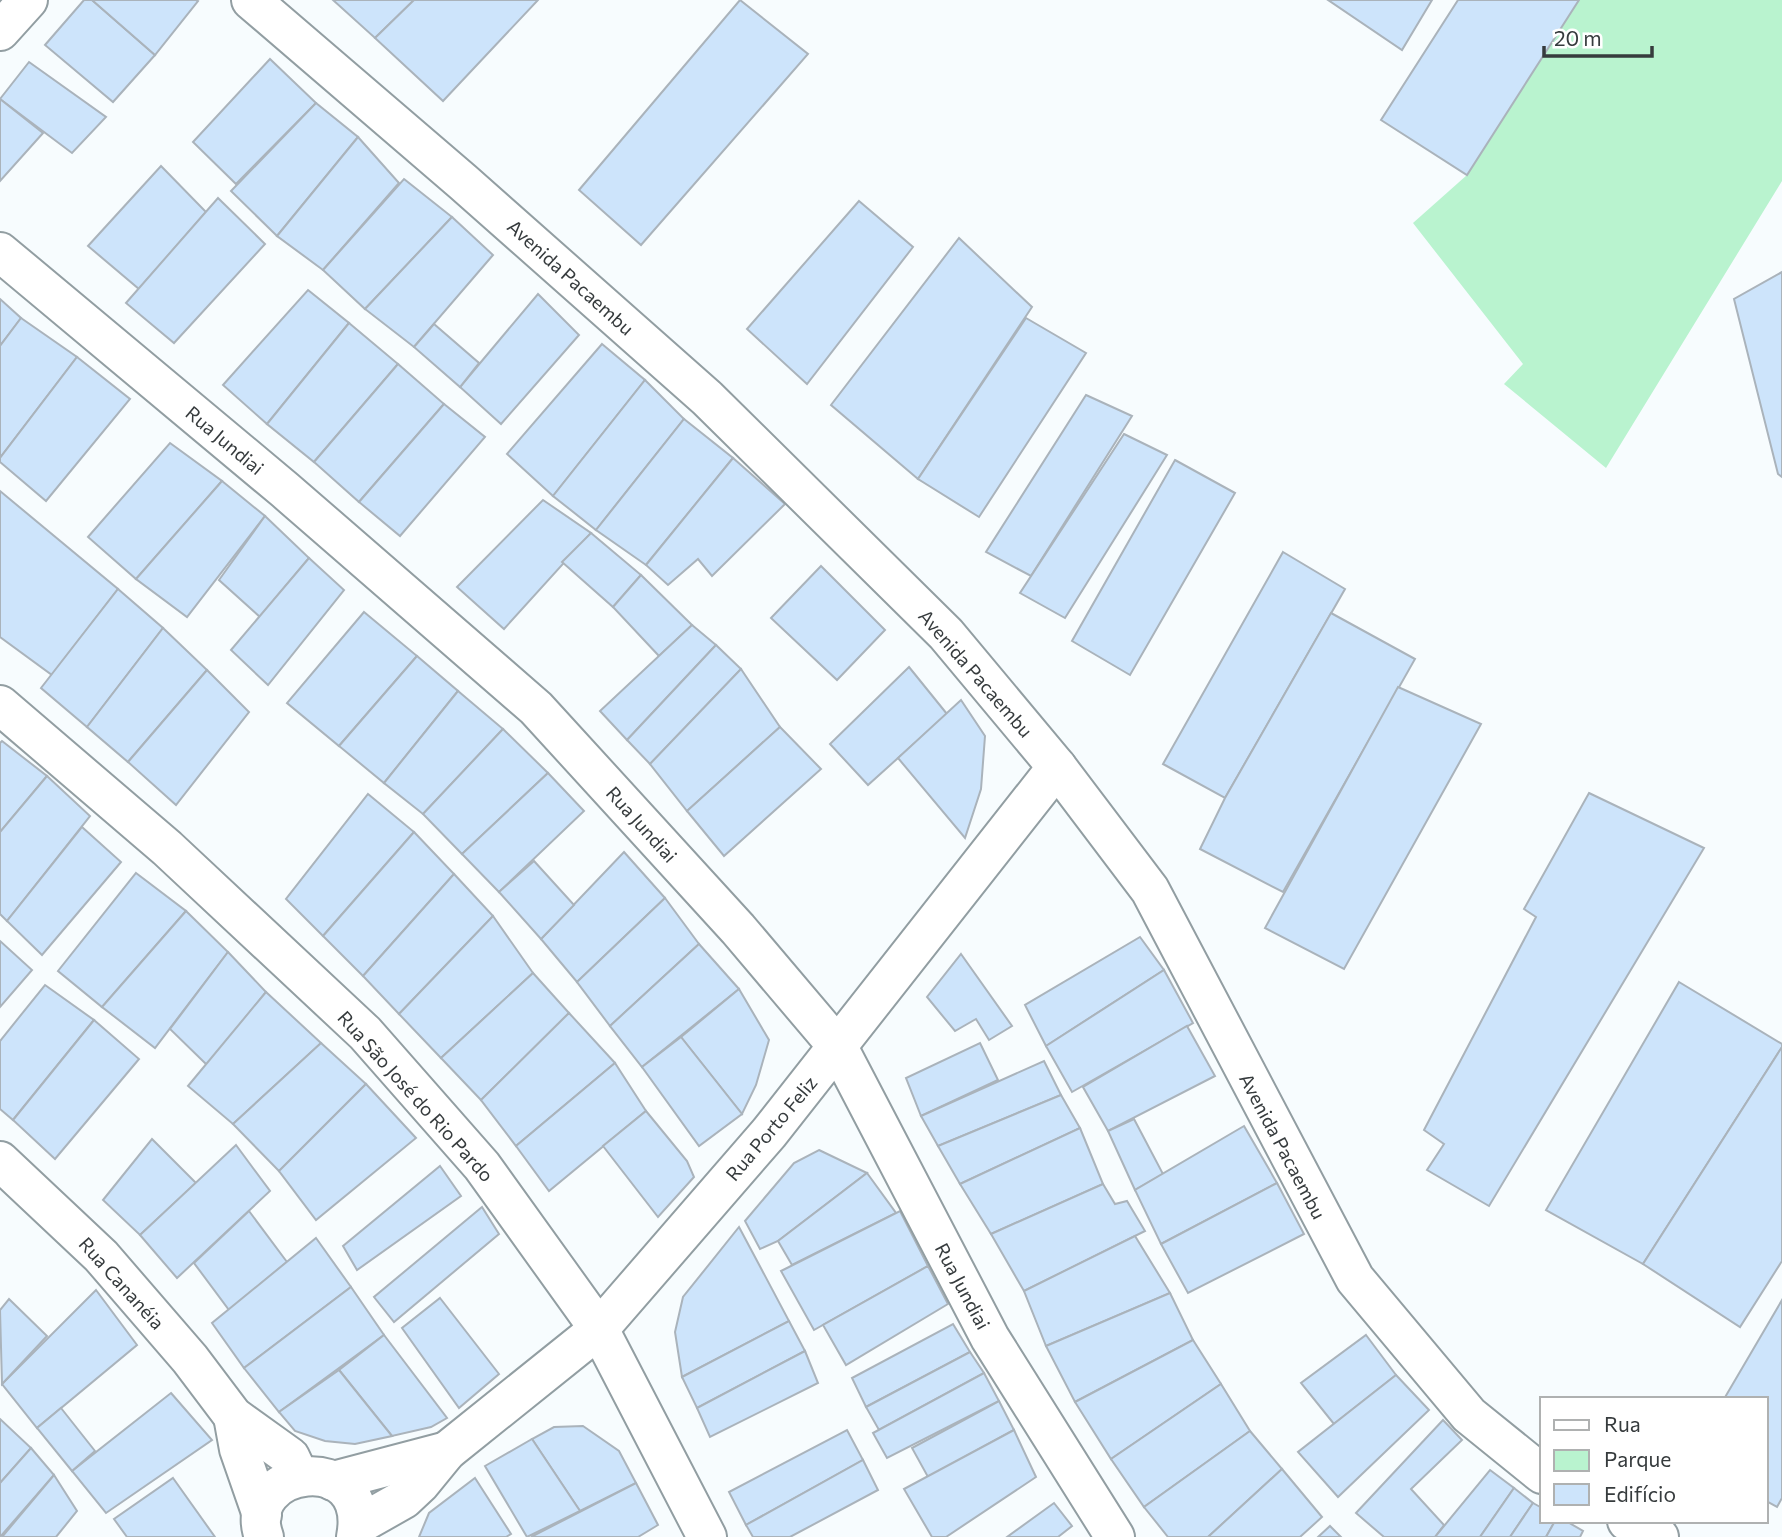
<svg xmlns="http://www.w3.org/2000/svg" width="1782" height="1537" viewBox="0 0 1782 1537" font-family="Commissioner,sans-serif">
	<rect width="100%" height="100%" fill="#f7fcfe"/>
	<path fill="#b9f3cf" d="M1579 0H1782V181L1606 468 1504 384 1523 364 1413 223 1467 175Z"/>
	<g fill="#cde4fb" stroke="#aab3bb" stroke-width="2">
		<path d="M84 0H92L155 55 113 102 45 45Z"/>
		<path d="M92 0H196L198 1 155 55Z"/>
		<path d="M333 0H414L375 38Z"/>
		<path d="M414 0H538L443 101 375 38Z"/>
		<path d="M740 0 808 54 641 245 579 190Z"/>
		<path d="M1328 0H1432L1402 50Z"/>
		<path d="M1458 0H1579L1467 175 1381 120Z"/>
		<path d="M270 59 316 103 236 184 193 142Z"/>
		<path d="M29 62 106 117 72 153 0 99Z"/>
		<path d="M0 99 43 133 0 181Z"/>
		<path d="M316 103 358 137 277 236 231 191Z"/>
		<path d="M358 137 399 183 323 270 277 236Z"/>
		<path d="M161 166 206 212 139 289 88 246Z"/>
		<path d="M404 179 452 217 365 309 323 270Z"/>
		<path d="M218 198 265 244 174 343 126 303Z"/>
		<path d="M859 201 913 247 807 384 747 329Z"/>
		<path d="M452 217 493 255 414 347 365 309Z"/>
		<path d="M959 238 1032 307 918 479 831 405Z"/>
		<path d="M1782 272V477L1778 474 1734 299Z"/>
		<path d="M308 290 349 323 267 424 223 385Z"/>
		<path d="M538 294 579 335 501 424 460 387Z"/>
		<path d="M0 299 21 318 0 346Z"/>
		<path d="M21 318 77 357 0 458V346Z"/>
		<path d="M1026 318 1086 353 979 517 918 479Z"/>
		<path d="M349 323 398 364 314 462 267 424Z"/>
		<path d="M434 324 479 363 460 387 414 347Z"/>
		<path d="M602 344 645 380 553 496 507 454Z"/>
		<path d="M77 357 130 399 46 501 0 462V458Z"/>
		<path d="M398 364 444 404 359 502 314 462Z"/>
		<path d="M645 380 684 419 596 530 553 496Z"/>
		<path d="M1086 395 1132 416 1031 576 986 552Z"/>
		<path d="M444 404 485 437 400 536 359 502Z"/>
		<path d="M684 419 733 458 646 565 596 530Z"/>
		<path d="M1124 434 1167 455 1065 618 1020 593Z"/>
		<path d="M170 443 222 481 136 579 88 537Z"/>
		<path d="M733 458 785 504 712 576 698 559 668 585 646 565Z"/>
		<path d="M1175 460 1235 493 1130 675 1072 641Z"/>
		<path d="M222 481 265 516 187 617 136 579Z"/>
		<path d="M0 491 118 589 52 675 0 637Z"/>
		<path d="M543 500 591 533 504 629 457 587Z"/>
		<path d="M265 516 309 558 260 617 219 580Z"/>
		<path d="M591 533 641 575 613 607 562 562Z"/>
		<path d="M1283 552 1345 589 1225 798 1163 764Z"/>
		<path d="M309 558 344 590 268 685 231 650Z"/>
		<path d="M821 566 885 630 837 680 771 618Z"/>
		<path d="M641 575 692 625 659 656 613 607Z"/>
		<path d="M118 589 163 628 87 727 41 688Z"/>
		<path d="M364 612 417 656 339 746 287 703Z"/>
		<path d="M1331 613 1415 659 1283 892 1200 849 1225 798Z"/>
		<path d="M692 625 716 645 627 740 600 711Z"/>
		<path d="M163 628 207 670 128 762 87 727Z"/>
		<path d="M716 645 741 669 650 764 627 740Z"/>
		<path d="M417 656 458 691 384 783 339 746Z"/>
		<path d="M909 667 947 714 868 785 830 744Z"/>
		<path d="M741 669 780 727 687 811 650 764Z"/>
		<path d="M207 670 249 712 176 805 128 762Z"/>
		<path d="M1398 687 1481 724 1344 969 1265 928Z"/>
		<path d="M458 691 503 729 423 814 384 783Z"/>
		<path d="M961 700 985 736 981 789 965 838 898 758Z"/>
		<path d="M780 727 821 769 724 856 687 811Z"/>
		<path d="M503 729 548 773 462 854 423 814Z"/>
		<path d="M2 741 47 776 0 832V743Z"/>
		<path d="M548 773 584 811 499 892 462 854Z"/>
		<path d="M47 776 90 816 7 921 0 914V832Z"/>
		<path d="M1589 793 1704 848 1489 1206 1427 1170 1444 1144 1424 1130 1536 917 1524 909Z"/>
		<path d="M368 794 414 832 323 936 286 899Z"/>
		<path d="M82 827 121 862 42 955 7 921Z"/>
		<path d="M414 832 454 874 363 976 323 936Z"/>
		<path d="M624 852 665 898 577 982 541 939Z"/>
		<path d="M534 861 574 905 541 939 499 892Z"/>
		<path d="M136 873 186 911 102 1007 58 971Z"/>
		<path d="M454 874 493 916 399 1014 363 976Z"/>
		<path d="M665 898 699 944 610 1026 577 982Z"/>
		<path d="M186 911 228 952 155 1048 102 1007Z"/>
		<path d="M493 916 533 973 441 1058 399 1014Z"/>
		<path d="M1140 937 1164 970 1046 1046 1025 1005Z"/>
		<path d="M0 941 32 970 0 1007Z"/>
		<path d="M699 944 739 989 642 1067 610 1026Z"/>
		<path d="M228 952 266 992 207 1065 170 1029Z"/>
		<path d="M961 954 1012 1026 989 1040 976 1019 955 1031 927 997Z"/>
		<path d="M1164 970 1193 1023 1072 1092 1046 1046Z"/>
		<path d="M533 973 569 1013 481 1100 441 1058Z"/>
		<path d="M1679 982 1782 1044V1047L1643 1264 1546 1210Z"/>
		<path d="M45 985 94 1020 13 1120 0 1109V1041Z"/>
		<path d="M739 989 769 1040 756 1085 742 1114 681 1037Z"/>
		<path d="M266 992 321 1043 233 1124 188 1086Z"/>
		<path d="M569 1013 615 1063 516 1146 481 1100Z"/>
		<path d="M94 1020 139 1059 55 1159 13 1120Z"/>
		<path d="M1187 1026 1215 1076 1108 1131 1083 1087Z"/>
		<path d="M681 1037 742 1114 699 1146 642 1067Z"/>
		<path d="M321 1043 366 1084 279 1171 233 1124Z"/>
		<path d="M980 1043 998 1080 921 1116 906 1078Z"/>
		<path d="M1782 1047V1261L1740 1327 1643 1264Z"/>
		<path d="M1044 1061 1061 1095 938 1146 921 1116Z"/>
		<path d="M615 1063 646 1111 549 1191 516 1146Z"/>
		<path d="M366 1084 416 1138 316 1220 279 1171Z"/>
		<path d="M1061 1095 1080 1128 960 1184 938 1146Z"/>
		<path d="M646 1111 687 1161 694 1177 658 1217 603 1146Z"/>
		<path d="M1134 1119 1163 1174 1135 1190 1108 1131Z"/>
		<path d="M1244 1126 1277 1183 1161 1244 1135 1190Z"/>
		<path d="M1080 1128 1103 1184 991 1234 960 1184Z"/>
		<path d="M152 1139 196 1183 140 1235 103 1200Z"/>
		<path d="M236 1145 270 1191 177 1278 140 1235Z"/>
		<path d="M819 1150 867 1173 778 1241 760 1249 745 1221 794 1163Z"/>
		<path d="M440 1166 461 1196 357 1270 343 1246Z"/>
		<path d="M867 1173 896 1213 792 1265 778 1241Z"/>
		<path d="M1277 1183 1304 1234 1188 1293 1161 1244Z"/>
		<path d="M1103 1184 1115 1204 1127 1201 1145 1231 1024 1291 991 1234Z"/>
		<path d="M482 1207 499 1234 394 1322 374 1297Z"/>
		<path d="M249 1211 287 1262 229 1310 194 1263Z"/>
		<path d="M900 1211 928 1266 814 1330 781 1271Z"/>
		<path d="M739 1227 789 1321 682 1377 675 1332 683 1297Z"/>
		<path d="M1135 1236 1170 1293 1046 1346 1024 1291Z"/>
		<path d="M316 1238 351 1287 244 1368 212 1323Z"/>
		<path d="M928 1266 948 1304 846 1365 823 1325Z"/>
		<path d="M351 1287 384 1335 279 1412 244 1368Z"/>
		<path d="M96 1290 137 1345 37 1428 2 1384Z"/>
		<path d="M1170 1293 1193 1340 1075 1402 1046 1346Z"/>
		<path d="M440 1298 499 1374 459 1408 402 1328Z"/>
		<path d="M9 1299 47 1336 2 1384 0 1310Z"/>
		<path d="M1782 1300V1498L1777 1507 1766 1501V1399H1724Z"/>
		<path d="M789 1321 805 1351 697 1408 682 1377Z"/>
		<path d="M953 1324 970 1352 866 1407 852 1378Z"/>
		<path d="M384 1335 447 1418 431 1427 392 1436 339 1370Z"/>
		<path d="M1366 1335 1396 1375 1334 1424 1301 1383Z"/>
		<path d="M1193 1340 1221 1384 1111 1459 1075 1402Z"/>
		<path d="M805 1351 818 1383 710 1437 697 1408Z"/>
		<path d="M970 1352 984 1373 879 1430 866 1407Z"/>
		<path d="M339 1370 392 1436 355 1444 325 1441 295 1431 279 1412Z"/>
		<path d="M984 1373 999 1401 887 1458 873 1433Z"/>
		<path d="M1396 1375 1429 1410 1338 1497 1298 1452Z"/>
		<path d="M1221 1384 1250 1431 1144 1507 1111 1459Z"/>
		<path d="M171 1393 212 1440 106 1513 72 1471Z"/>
		<path d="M999 1401 1014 1430 928 1477 912 1448Z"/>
		<path d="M61 1408 95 1451 72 1471 37 1428Z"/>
		<path d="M0 1419 31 1448 0 1483Z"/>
		<path d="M1443 1420 1462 1440 1411 1489 1444 1525 1435 1537H1384L1356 1513Z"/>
		<path d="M583 1426 619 1451 636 1483 580 1511 532 1439 554 1427Z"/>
		<path d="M847 1430 863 1460 746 1525 729 1492Z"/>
		<path d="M1014 1430 1036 1477 946 1537H932L904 1489Z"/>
		<path d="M1250 1431 1282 1469 1208 1537H1168L1144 1507Z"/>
		<path d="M532 1439 580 1511 527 1537 485 1466Z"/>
		<path d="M31 1448 54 1475 0 1537V1483Z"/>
		<path d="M863 1460 878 1490 790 1537H753L746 1525Z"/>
		<path d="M1282 1469 1322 1517 1300 1537H1208Z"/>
		<path d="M1490 1470 1514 1488 1480 1537H1435Z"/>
		<path d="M54 1475 77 1511 56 1537H2Z"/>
		<path d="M173 1478 215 1537H127L114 1519Z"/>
		<path d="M475 1478 511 1534 506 1537H419L429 1513Z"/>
		<path d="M636 1483 658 1525 638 1537H531Z"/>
		<path d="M1514 1488 1533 1503 1510 1537H1480Z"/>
		<path d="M1054 1503 1072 1526 1058 1537H1007Z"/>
		<path d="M1533 1503 1542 1508V1521H1555L1546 1537H1510Z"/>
		<path d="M1555 1521H1566L1583 1531 1580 1537H1546Z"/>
		<path d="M1330 1526 1341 1537H1318Z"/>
	</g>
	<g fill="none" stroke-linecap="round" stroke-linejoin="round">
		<g stroke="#929ea2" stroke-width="42">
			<g id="minor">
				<path d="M0 31 28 0"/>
				<path d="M0 252 285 490 536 708 738 929 838 1047 990 1338 1115 1537"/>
				<path d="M0 705 167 848 365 1033 482 1166 599 1329 707 1537"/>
				<path d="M0 1161 101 1256 190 1359 233 1416 290 1457 299 1476"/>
				<path d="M233 1416 239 1449 262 1515"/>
				<path d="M333 1481 447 1451"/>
				<path d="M358 1525 404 1499 420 1484 447 1451 599 1329 769 1133 1057 767"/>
				<path d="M264 1537C238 1467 373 1446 356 1537"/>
			</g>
		</g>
		<g stroke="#929ea2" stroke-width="42">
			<g id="major">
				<path d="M251 0 463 182 707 398 946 634 1057 767 1150 890 1355 1279 1469 1415 1542 1474"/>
				<path d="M1627 1521 1659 1537"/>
			</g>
		</g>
		<use href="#minor" stroke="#fff" stroke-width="38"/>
		<use href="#major" stroke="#fff" stroke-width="38"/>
	</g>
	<g text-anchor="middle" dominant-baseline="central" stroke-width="5" stroke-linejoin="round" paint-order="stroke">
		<g font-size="19" fill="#363b3d" stroke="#fff">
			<text transform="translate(571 277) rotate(42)">Avenida Pacaembu</text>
			<text transform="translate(225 440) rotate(40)">Rua Jundiai</text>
			<text transform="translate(976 673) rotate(49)">Avenida Pacaembu</text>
			<text transform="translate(642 824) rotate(48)">Rua Jundiai</text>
			<text transform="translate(416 1096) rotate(48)">Rua São José do Rio Pardo</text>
			<text transform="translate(771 1128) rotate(-50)">Rua Porto Feliz</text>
			<text transform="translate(1283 1146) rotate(62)">Avenida Pacaembu</text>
			<text transform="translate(122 1283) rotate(48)">Rua Cananéia</text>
			<text transform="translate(963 1286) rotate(62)">Rua Jundiai</text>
		</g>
	</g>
	<rect x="1540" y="1397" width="228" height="126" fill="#ffffff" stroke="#afb1b1" stroke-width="2"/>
	<rect x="1554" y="1420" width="35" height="10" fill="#ffffff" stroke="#afb1b1" stroke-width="2"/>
	<text x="1604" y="1432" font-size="21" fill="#363b3d">Rua</text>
	<rect x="1554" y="1450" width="35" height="21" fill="#b9f3cf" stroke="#afb1b1" stroke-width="2"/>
	<text x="1604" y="1467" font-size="21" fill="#363b3d">Parque</text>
	<rect x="1554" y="1484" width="35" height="21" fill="#cde4fb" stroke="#afb1b1" stroke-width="2"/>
	<text x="1604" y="1502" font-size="21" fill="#363b3d">Edifício</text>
	<path d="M1544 46v10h108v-10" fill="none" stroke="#363b3d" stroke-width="3.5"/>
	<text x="1554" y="46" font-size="21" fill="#363b3d" stroke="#ffffff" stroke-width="5" paint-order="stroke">20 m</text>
</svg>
